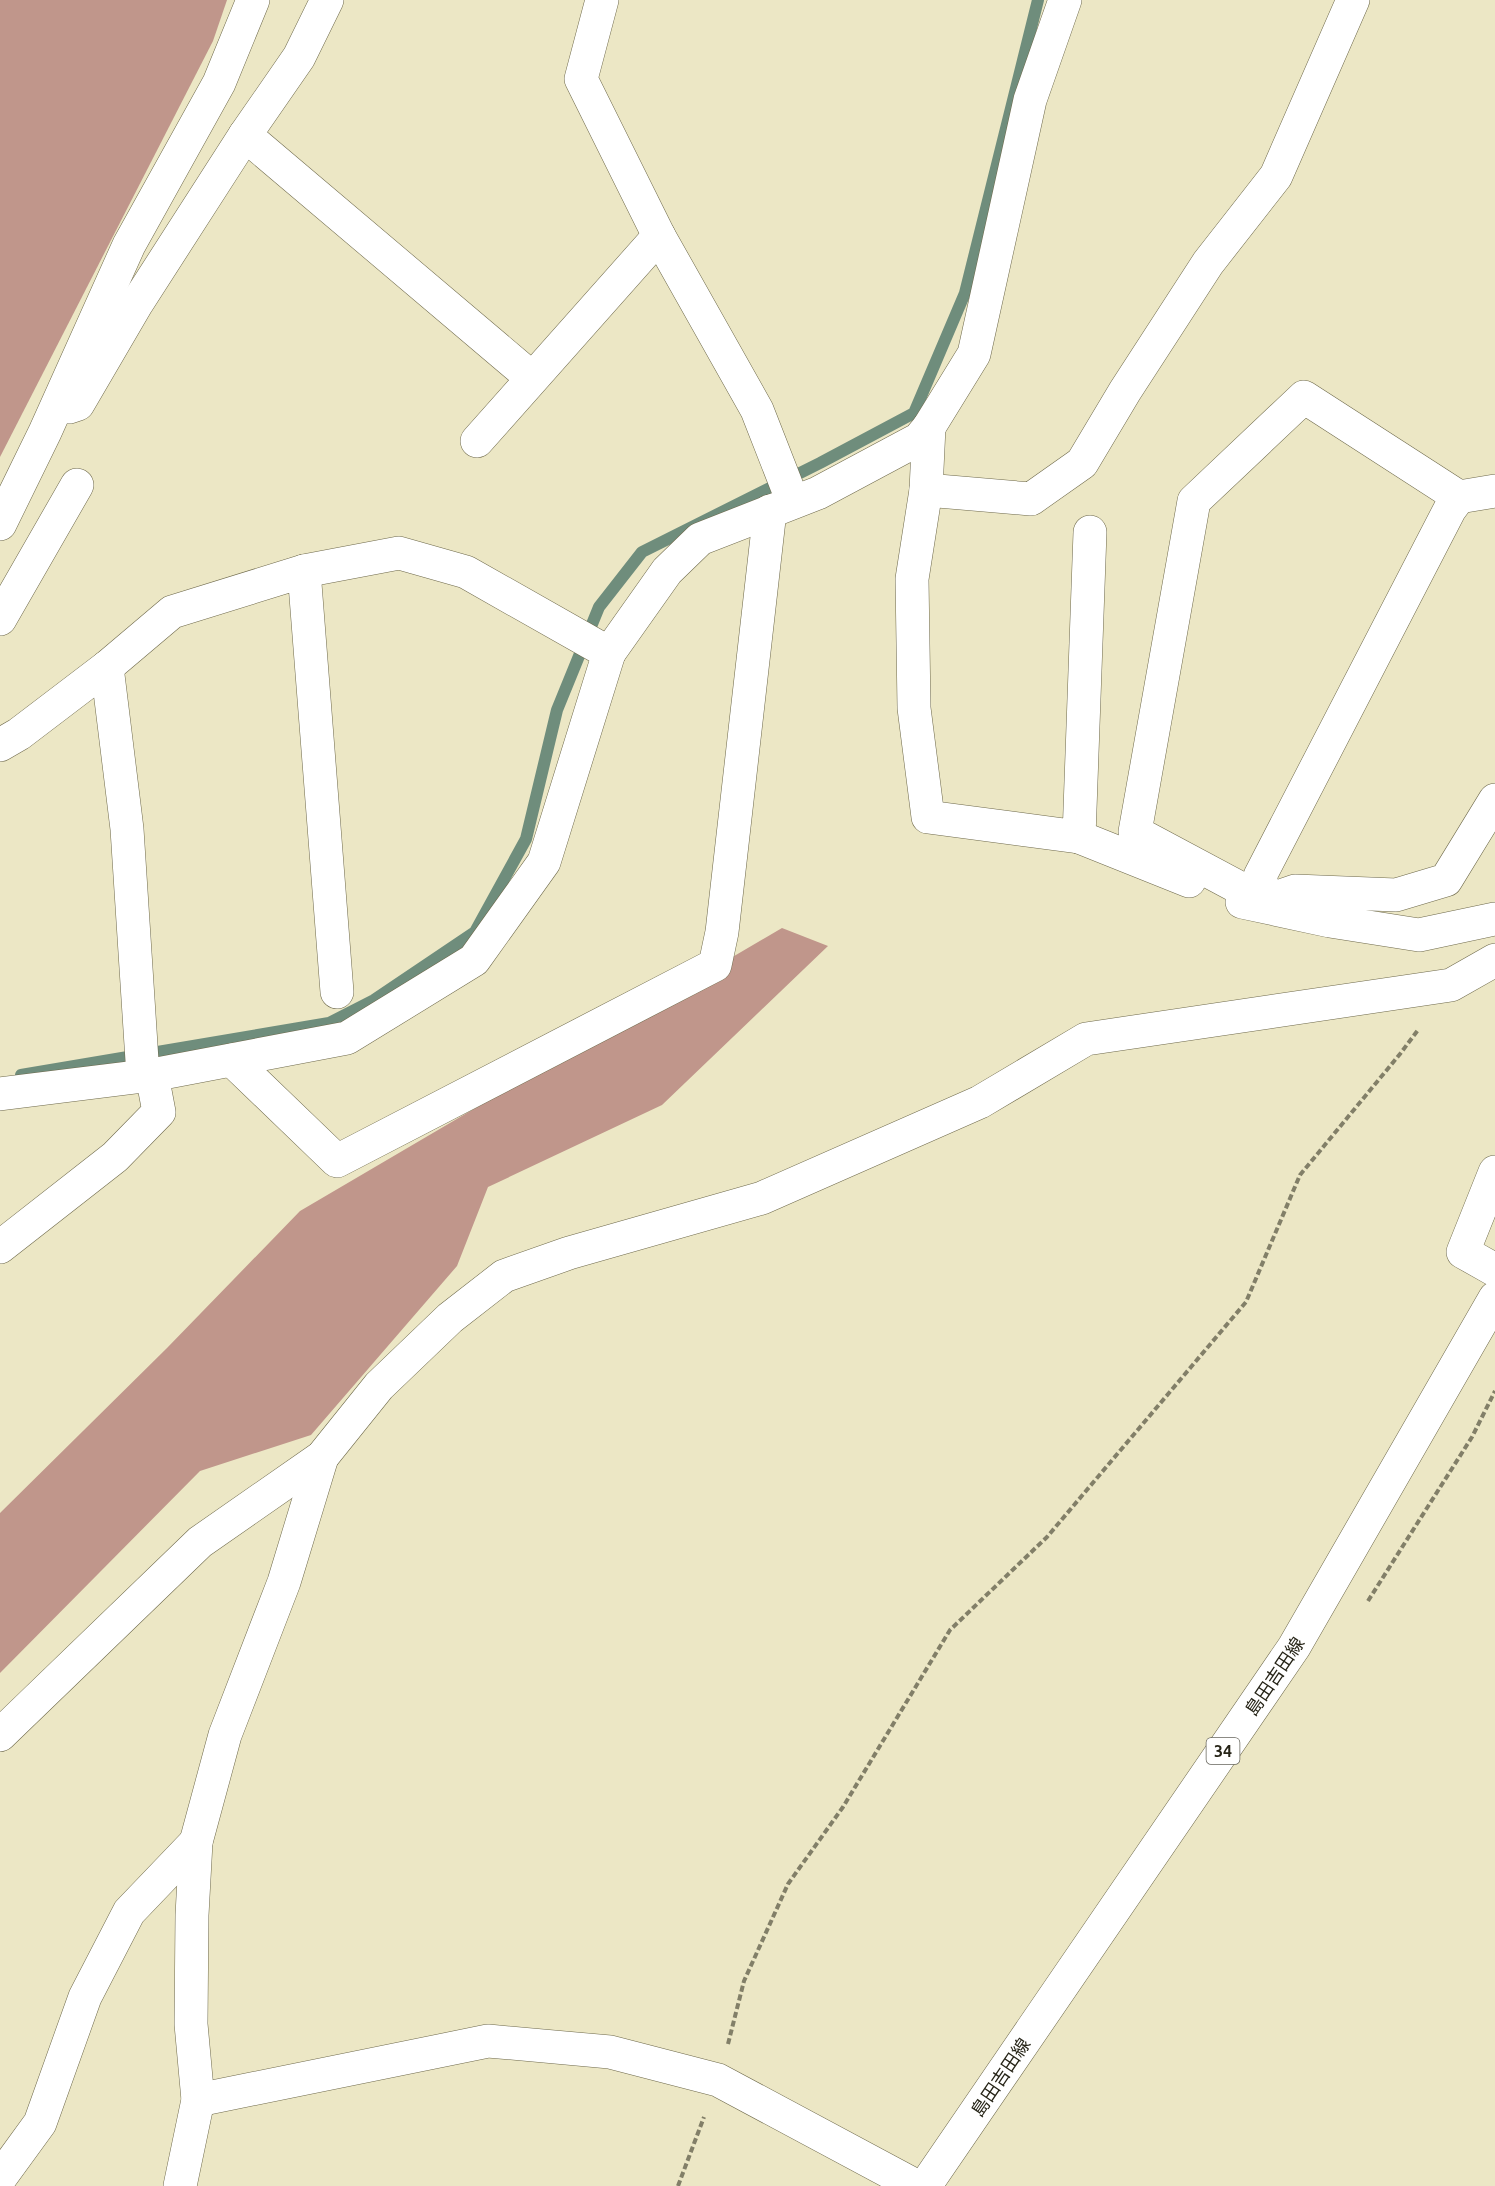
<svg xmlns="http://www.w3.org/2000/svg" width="1495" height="2186" viewBox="0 0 1495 2186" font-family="Ubuntu,'Noto Sans JP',sans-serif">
	<rect width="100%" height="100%" fill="#ece7c5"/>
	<g fill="#c0968b">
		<path d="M0 0H227L213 41 0 457Z"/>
		<path d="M782 928 828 946 662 1105 488 1187 457 1266 311 1435 200 1471 0 1673V1513L167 1348 300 1211Z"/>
	</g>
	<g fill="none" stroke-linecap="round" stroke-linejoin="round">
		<path stroke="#6f8d7c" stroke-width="12" d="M21 1075 329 1023 374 1000 475 932 526 839 557 710 599 607 642 552 820 463 914 413 965 293 1038 0"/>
		<g stroke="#6e694b" stroke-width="34">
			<g id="minor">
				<path d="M602 0 581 79 659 236 757 410 793 502"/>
				<path d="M245 135 532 378"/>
				<path d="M69 407 78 404 137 303 245 135 299 57 327 0"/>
				<path d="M929 427 974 354 1030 100 1065 0"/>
				<path d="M477 441 659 236"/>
				<path d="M926 490 1031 499 1082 463 1125 391 1208 263 1276 176 1353 0"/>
				<path d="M0 524 45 432 129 245 219 83 253 0"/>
				<path d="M0 619 77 485"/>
				<path d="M609 653 667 571 700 539 818 493 919 439 929 427 926 490 912 579 914 708 928 817 1079 837 1090 532"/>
				<path d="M107 667 172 612 304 571 337 992"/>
				<path d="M0 745 19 734 107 667 127 829 143 1076"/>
				<path d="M1079 837 1189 881"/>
				<path d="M1242 902 1330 921 1419 935 1495 919"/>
				<path d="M1266 902 1135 832 1194 501 1304 397 1459 497"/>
				<path d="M1266 902 1260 876 1450 509 1459 497 1495 491"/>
				<path d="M1261 903 1295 891 1396 895 1446 880 1495 800"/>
				<path d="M232 1060 337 1161 715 965 722 932 770 511"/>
				<path d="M152 1075 347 1038 474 960 544 862 609 653 466 572 399 553 304 571"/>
				<path d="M0 1094 152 1075 159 1112 115 1157 0 1247"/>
				<path d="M1495 1172 1463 1252 1495 1270"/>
				<path d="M0 1735 200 1542 322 1457 379 1386 450 1318 504 1276 569 1253 762 1198 980 1102 1086 1039 1451 985 1495 960"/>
				<path d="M198 2100 488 2041 610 2052 718 2080 916 2186"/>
				<path d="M0 2178 40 2123 85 1997 129 1912 196 1842"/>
				<path d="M180 2186 198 2100 191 2024 192 1915 196 1842 225 1735 284 1582 322 1457"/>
			</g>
		</g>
		<g stroke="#6e694b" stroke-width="34">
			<path id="major" d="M925 2186 1294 1647 1495 1298"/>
		</g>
		<g stroke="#827f68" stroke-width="4" stroke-dasharray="6 3" stroke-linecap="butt">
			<path d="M1368 1601 1472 1437 1495 1391"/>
			<path d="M728 2044 744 1981 788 1884 843 1807 950 1630 1047 1537 1246 1302 1300 1175 1400 1054 1418 1030"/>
			<path d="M678 2186 704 2117"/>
		</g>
		<use href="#minor" stroke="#fff" stroke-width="33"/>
		<use href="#major" stroke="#fff" stroke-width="33"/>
	</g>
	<g text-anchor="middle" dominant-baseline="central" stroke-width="4.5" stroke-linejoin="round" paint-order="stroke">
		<rect fill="#fff" stroke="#67665d" stroke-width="1.5" x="1206.5" y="1738" width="33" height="26" rx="4.5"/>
		<g font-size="16" font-weight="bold" fill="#262417">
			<text x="1223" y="1751">34</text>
		</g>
		<g font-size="18" fill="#262417" stroke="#fff">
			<text transform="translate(1274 1676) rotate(-56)">島田吉田線</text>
			<text transform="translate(1000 2077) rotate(-56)">島田吉田線</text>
		</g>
	</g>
</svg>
